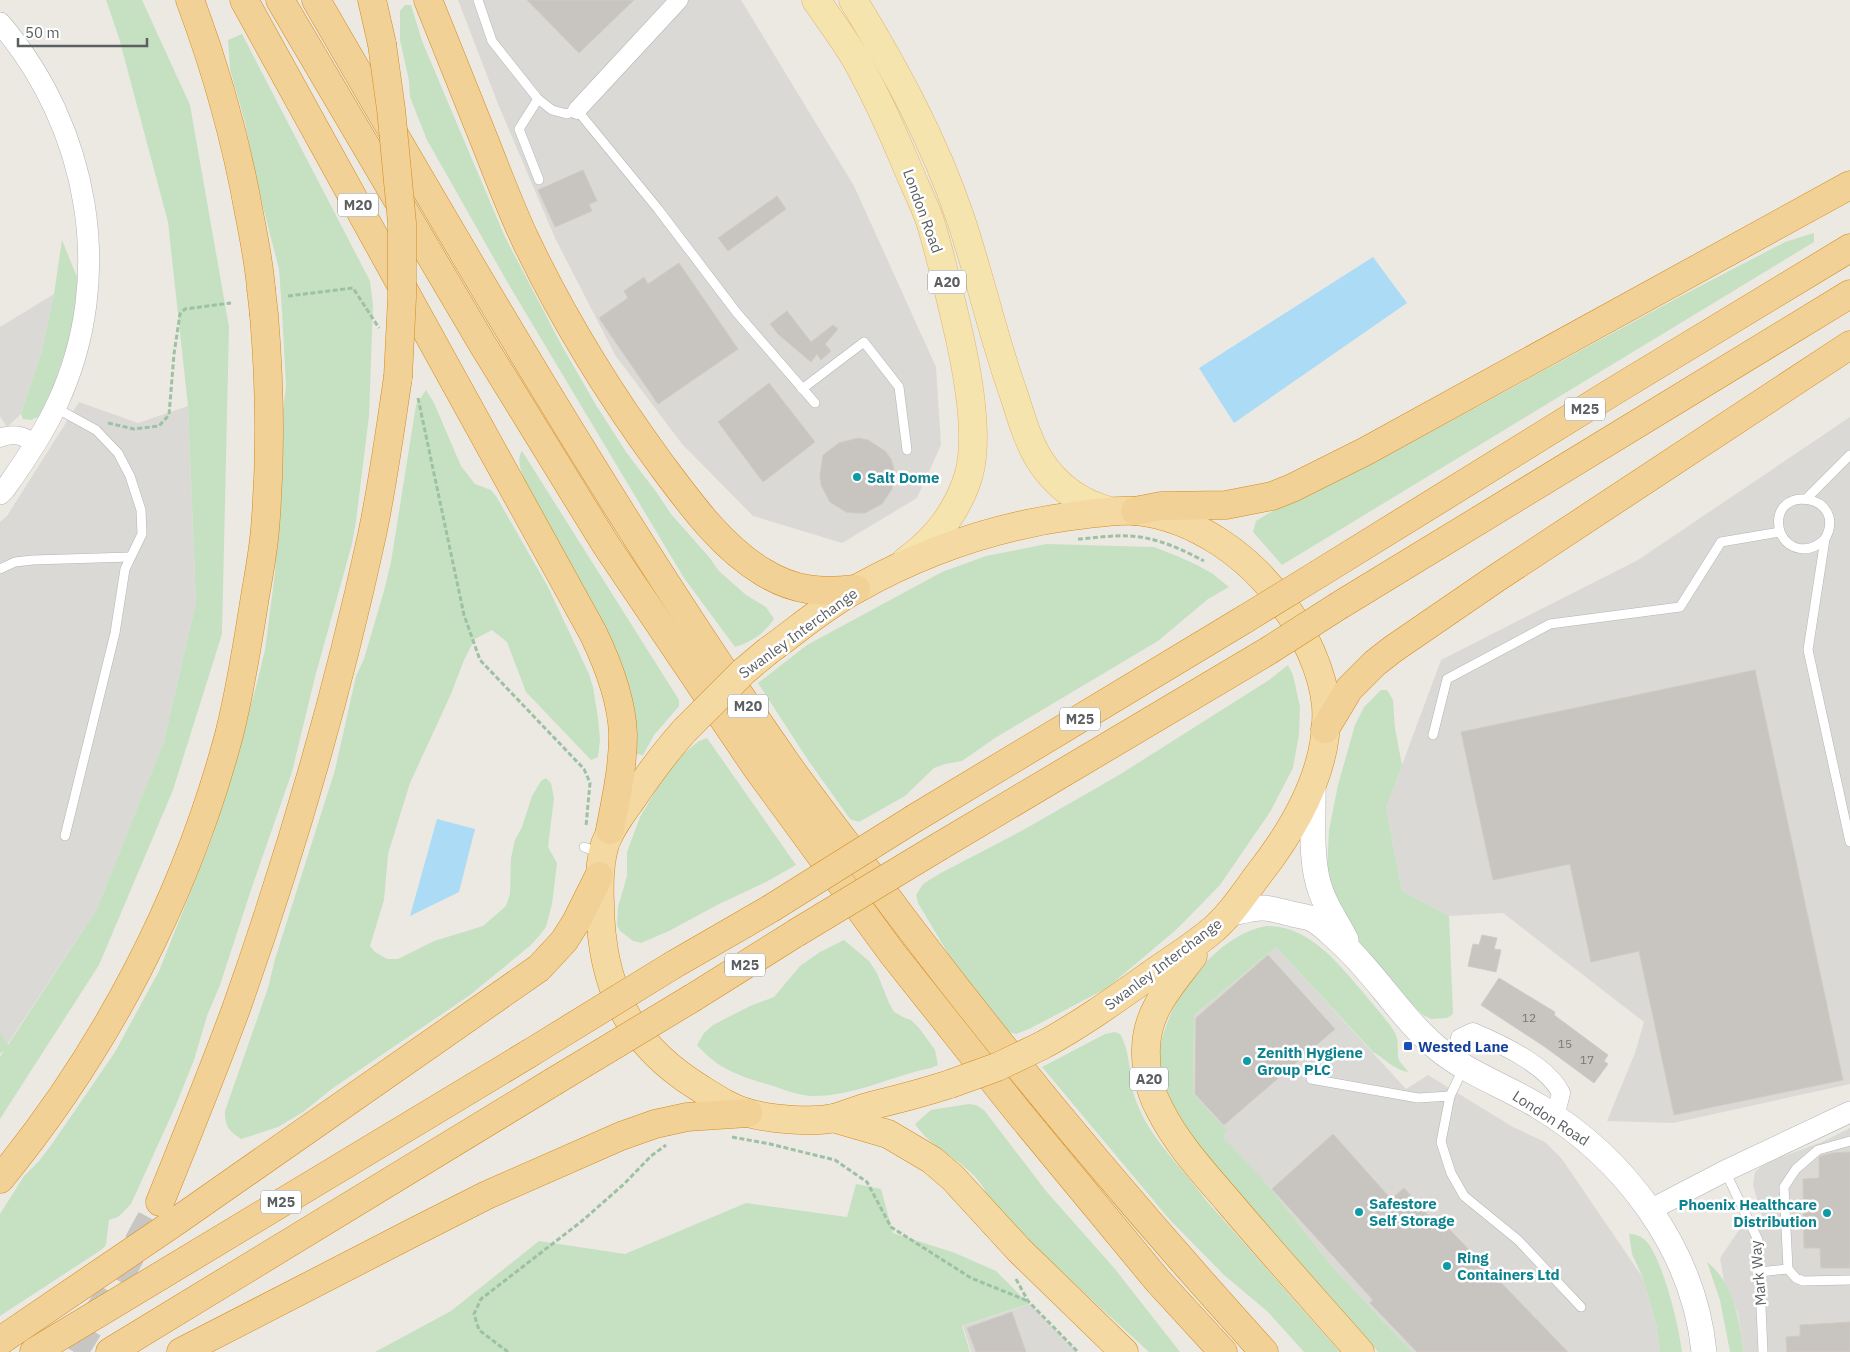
<svg xmlns="http://www.w3.org/2000/svg" width="1850" height="1352" viewBox="0 0 1850 1352" font-family="'IBM Plex Sans',sans-serif">
	<rect width="100%" height="100%" fill="#ece9e3"/>
	<g fill="#dbd9d6">
		<path d="M458 0H741L854 186 936 367 941 445 917 498 842 543 753 516 682 444 615 355 555 238 498 104Z"/>
		<path d="M54 294 42 350 21 414 7 427 0 416V327Z"/>
		<path d="M79 402 138 423 188 406 196 602 164 741 97 909 7 1045 0 1032V522L7 516Z"/>
		<path d="M1850 417V1084L1673 1123 1607 1121 1635 1053 1644 1022 1503 913 1449 916 1402 891 1386 808 1441 660 1638 560Z"/>
		<path d="M1276 947 1406 1089 1428 1075 1513 1127 1545 1142 1562 1159 1643 1278 1656 1323 1660 1352H1412L1331 1265 1267 1184 1221 1136 1226 1131 1193 1093 1194 1015Z"/>
		<path d="M1850 1128V1352H1744L1738 1314 1724 1281 1720 1258 1741 1227 1762 1226V1216L1753 1185 1755 1172 1765 1163 1822 1142Z"/>
		<path d="M1030 1304 1077 1352H971L963 1326Z"/>
	</g>
	<g fill="#c5e1c2">
		<path d="M106 0H142L190 105 229 327 222 634 173 790 99 965 0 1119V1057L4 1050 0 1054V1032L8 1045 97 909 164 741 196 602 188 406 168 222 119 38Z"/>
		<path d="M405 5H411L422 41 505 237 562 346 596 405 626 452 657 493 671 514 709 557 719 571 746 595 766 607 774 619C764 634 752 641 735 647L684 578 509 285 427 140 410 97 409 81 400 40V11Z"/>
		<path d="M242 34 370 281 373 305 369 416 356 521 352 544 315 677 292 772 251 890 220 985 207 1016 194 1060 176 1105 131 1204 118 1217 109 1220 106 1245 101 1250 0 1316V1214L24 1176 39 1161 52 1144 115 1052 159 971 212 838 256 687 265 650 275 573 282 420 286 386 282 311 279 269 254 172 246 126 230 69 228 40Z"/>
		<path d="M1814 233V242L1282 565 1253 532 1256 521 1269 513 1366 467 1681 296 1785 242Z"/>
		<path d="M62 240 79 282 70 337 51 393 40 416 31 420 23 419 21 414 42 350 54 294Z"/>
		<path d="M426 390 434 403 461 466 475 484 491 490 496 496 547 585 589 674 593 687 598 718 600 740 598 757 591 760 526 692 507 642 492 630 475 639 464 660 451 694 410 783 388 854 384 900 370 946 375 952 387 959H398L434 941 483 926 506 906 510 894 511 858 515 840 522 827 532 796 541 781 546 778 551 783 554 798 548 847 557 863 552 904 546 927 539 936 531 945 470 995 333 1088 303 1112 278 1127 241 1139C228 1130 225 1126 225 1111L268 988 275 959 335 770 356 676 364 659 384 591 391 562 416 405Z"/>
		<path d="M522 451 679 700V706L654 735 643 755 636 754V733C610 663 587 591 550 526 541 511 510 465 522 451Z"/>
		<path d="M1047 544 1154 547 1177 556 1197 565 1213 574 1229 587 1208 599 1158 641 995 738 962 761 945 764 934 768 905 796 859 822 850 819 808 760 758 683 807 645 942 572 986 556Z"/>
		<path d="M1288 665 1293 675 1300 707 1299 734 1293 768 1270 812 1220 885 1177 929 1107 988 1029 1029 1016 1034 1009 1032 953 962 918 903 916 895 923 884 939 874 1025 829 1119 775 1269 680Z"/>
		<path d="M1381 690H1387L1393 700 1395 728 1402 765 1386 808 1402 891 1449 916 1453 1014 1447 1018 1431 1019 1423 1015 1404 996 1359 942 1340 912 1327 873 1329 830 1338 785 1355 725 1364 707Z"/>
		<path d="M707 738 796 865 766 882 719 904 669 931 641 943 633 941 620 931 617 925 618 907 627 876V852L640 817 663 778 683 754 699 741Z"/>
		<path d="M1266 926C1308 925 1337 962 1362 991 1373 1005 1386 1018 1395 1033 1400 1041 1396 1052 1399 1060 1401 1064 1406 1068 1408 1072 1396 1071 1384 1058 1373 1052L1276 947 1194 1015 1193 1093 1227 1131 1222 1136 1267 1184 1331 1265 1412 1352H1378L1303 1268 1188 1133C1172 1111 1158 1086 1159 1059 1161 1007 1214 935 1266 926Z"/>
		<path d="M844 940 869 961 877 973 889 1003 894 1012 905 1018 911 1020 919 1028 935 1050 938 1065 931 1068C891 1076 853 1097 811 1096 795 1095 778 1087 763 1083 736 1075 716 1067 697 1045L704 1033 713 1025 750 1006 774 997 800 966 820 952Z"/>
		<path d="M1115 1032 1120 1034C1132 1054 1128 1079 1136 1101 1150 1139 1182 1167 1205 1199L1340 1352H1304L1267 1311 1224 1275 1170 1220 1042 1067 1105 1034Z"/>
		<path d="M969 1104 976 1105 984 1110 1046 1191 1115 1269 1180 1352H1149L1030 1243 989 1200C979 1165 932 1152 915 1124L931 1110Z"/>
		<path d="M856 1184 881 1189 893 1233 955 1253 996 1271 1029 1304 962 1326 970 1352H375L451 1311 539 1241 625 1254 746 1203 847 1217Z"/>
		<path d="M1629 1234C1636 1234 1641 1236 1646 1241 1663 1260 1679 1326 1682 1352H1660L1656 1323 1643 1278 1632 1254Z"/>
		<path d="M1707 1262C1734 1283 1739 1320 1744 1352H1730L1720 1300Z"/>
	</g>
	<g fill="#abdbf5">
		<path d="M1373 257 1407 303 1234 423 1199 368Z"/>
		<path d="M437 819 475 829 459 892 410 916Z"/>
	</g>
	<g fill="#c8c4c0" stroke="#d0cbc2">
		<path d="M527 0H634L579 53Z"/>
		<path d="M583 170 597 201 589 204 592 211 555 227 538 190Z"/>
		<path d="M777 196 786 209 728 251 718 238Z"/>
		<path d="M679 263 738 349 658 404 599 318 628 298 624 291 644 277 648 284Z"/>
		<path d="M787 311 811 342 833 325 838 329 825 344 831 351 821 360 817 354 811 362 778 334 770 324Z"/>
		<path d="M769 383 815 442 763 482 718 422Z"/>
		<path d="M858 438 868 440 885 451 891 459 894 469V479L892 489 882 504 865 513H856L846 512 830 502 821 485 820 475 823 455 839 443Z"/>
		<path d="M1755 670 1843 1080 1674 1115 1639 951 1591 962 1570 864 1493 880 1461 732Z"/>
		<path d="M1482 935 1497 938 1494 949 1501 950 1496 972 1468 966 1473 944 1479 945Z"/>
		<path d="M1268 955 1335 1029 1224 1125 1195 1094 1196 1018Z"/>
		<path d="M1499 978 1555 1012 1554 1015 1608 1055 1604 1061 1608 1064 1594 1083 1545 1047 1481 1005Z"/>
		<path d="M1333 1134 1391 1199 1404 1188 1444 1233 1449 1229 1568 1352H1417L1370 1303 1373 1300 1272 1189Z"/>
		<path d="M1850 1152V1268H1821L1820 1248H1804L1803 1179 1819 1178V1157L1821 1156 1832 1153Z"/>
		<path d="M1012 1312 1026 1352H976L967 1328Z"/>
		<path d="M1850 1322V1352H1787L1786 1337 1800 1336V1325Z"/>
	</g>
	<g fill="none" stroke-linecap="round" stroke-linejoin="round">
		<path stroke="#c8c6c3" stroke-width="28" stroke-dasharray="28 14" stroke-linecap="butt" d="M74 1352 115 1285 160 1202"/>
		<g stroke="#b1b4b7" stroke-width="10">
			<g id="service">
				<path d="M478 0 492 41 538 99 552 110 567 114 577 110 658 209 737 313 815 403"/>
				<path d="M538 99 519 129 539 180"/>
				<path d="M802 389 864 342 899 387 907 450"/>
				<path d="M56 408 96 430 118 453 130 476 141 510 142 534 125 569 115 633 65 836"/>
				<path d="M1807 498 1850 455"/>
				<path d="M1780 532C1767 482 1850 493 1825 539L1808 650 1850 842"/>
				<path d="M0 569 15 562 33 560 130 557"/>
				<path d="M1433 735 1447 679 1550 624 1680 607 1721 542 1780 532C1789 552 1810 554 1825 539"/>
				<path d="M584 847 600 853"/>
				<path d="M1311 1079 1418 1098 1450 1096 1441 1142 1451 1173 1464 1196 1518 1240 1581 1307"/>
				<path d="M1450 1096 1464 1067"/>
				<path d="M1850 1141 1818 1150 1796 1169 1784 1187 1788 1269 1796 1278 1803 1281 1850 1280"/>
				<path d="M1725 1171 1758 1240 1763 1352"/>
				<path d="M1759 1272 1788 1269"/>
			</g>
		</g>
		<g stroke="#b1b4b7" stroke-width="19">
			<g id="minor">
				<path d="M577 110 679 0"/>
				<path d="M0 438C14 432 24 436 36 444"/>
				<path d="M1460 1038 1473 1032C1501 1044 1547 1065 1561 1093L1555 1117"/>
			</g>
		</g>
		<g stroke="#b1b4b7" stroke-width="22">
			<g id="tertiary">
				<path d="M0 23C89 127 116 276 58 402 44 433 25 461 5 489L0 494"/>
				<path d="M1650 1210 1725 1171 1850 1112"/>
			</g>
		</g>
		<g stroke="#b0b3b7" stroke-width="26">
			<g id="secondary">
				<path d="M1313 782C1314 816 1309 860 1321 892 1327 909 1338 924 1346 940"/>
				<path d="M1228 914C1239 912 1251 908 1262 908 1271 908 1280 911 1288 913 1295 915 1303 916 1310 918 1320 922 1329 932 1337 939 1374 971 1399 1016 1437 1048 1467 1073 1505 1086 1538 1106 1625 1158 1694 1250 1704 1352"/>
			</g>
		</g>
		<g stroke="#e1b468" stroke-width="29">
			<g id="primary">
				<path d="M816 0C830 21 846 41 858 63 877 97 893 133 908 169 915 186 924 204 930 221 942 260 951 300 960 339 968 376 979 437 969 474 958 511 937 538 906 561"/>
				<path d="M853 0C895 69 934 140 960 217 980 276 993 337 1014 395 1021 417 1027 439 1039 459 1056 486 1079 503 1110 511"/>
			</g>
		</g>
		<g stroke="#d68a19" stroke-width="29">
			<g id="trunk">
				<path d="M768 651C797 630 826 605 858 588 924 551 998 526 1072 516 1093 514 1115 509 1136 511 1195 517 1251 557 1284 605 1304 633 1323 671 1326 706 1330 768 1295 828 1258 875 1243 895 1229 917 1209 933 1193 946 1175 958 1157 970 1119 997 1082 1024 1041 1046"/>
				<path d="M685 730C664 753 647 777 630 802 620 816 611 828 605 844 599 864 599 884 600 904 601 986 628 1043 698 1087 714 1097 730 1108 748 1113 770 1119 811 1123 834 1118 847 1114 860 1109 874 1105 899 1099 925 1092 950 1084"/>
				<path d="M1193 956C1171 985 1147 1010 1146 1048 1145 1069 1150 1092 1160 1110 1177 1144 1204 1173 1228 1201 1271 1252 1316 1302 1360 1352"/>
				<path d="M833 1118 888 1134 932 1160 953 1178 1019 1250 1124 1352"/>
			</g>
		</g>
		<g stroke="#d68a19" stroke-width="29">
			<g id="motorway">
				<path d="M190 0C216 69 236 140 249 213 254 238 259 263 261 288"/>
				<path d="M244 0 593 633C608 664 622 700 623 735 623 767 616 799 610 830"/>
				<path d="M280 0 483 345 606 545 756 767 892 953 1019 1113 1157 1280 1223 1352"/>
				<path d="M316 0C466 259 616 519 787 764 816 805 847 844 877 884 998 1047 1128 1202 1264 1352"/>
				<path d="M372 0 382 44"/>
				<path d="M428 0C448 49 467 98 487 147 499 178 511 209 525 239 563 319 608 392 660 463 689 502 721 547 763 572 794 591 820 593 856 589"/>
				<path d="M1135 511 1161 506 1226 505 1272 496 1292 488 1366 451 1850 185"/>
				<path d="M1320 573 1614 391 1850 248"/>
				<path d="M1340 605 1850 294"/>
				<path d="M1325 729 1349 689 1375 663 1393 649 1498 577 1850 345"/>
				<path d="M915 818 1245 619"/>
				<path d="M940 846 1268 651"/>
				<path d="M673 965 770 909"/>
				<path d="M694 997 796 933"/>
				<path d="M0 1179C106 1050 186 896 229 735 240 692 247 647 254 603 258 578 263 554 265 529 271 458 270 386 264 315"/>
				<path d="M160 1202C186 1138 212 1074 236 1009 291 854 337 696 372 535 383 483 390 430 398 377"/>
				<path d="M0 1341 178 1220 539 968 564 941 576 922 599 876"/>
				<path d="M34 1352 530 1053"/>
				<path d="M110 1352 553 1082"/>
				<path d="M181 1352 416 1231 487 1195 621 1136 655 1124 687 1117 748 1113"/>
			</g>
		</g>
		<g stroke="#9cc1a3" stroke-width="3" stroke-dasharray="5 2.5" stroke-linecap="butt">
			<path d="M288 296 353 288 379 328"/>
			<path d="M418 398 464 615 480 660 584 769 590 783 586 826"/>
			<path d="M108 423 134 429 159 426 169 415 174 354 180 314 185 309 231 303"/>
			<path d="M1078 539C1095 538 1113 535 1129 536 1156 537 1181 549 1204 561"/>
			<path d="M732 1137 770 1144 835 1160 867 1182 891 1227 971 1278 1028 1301"/>
			<path d="M1016 1279 1028 1301 1078 1352"/>
			<path d="M508 1352 479 1330 474 1314 481 1299 582 1221 624 1184 651 1156 666 1145"/>
		</g>
		<use href="#service" stroke="#fff" stroke-width="9"/>
		<use href="#minor" stroke="#fff" stroke-width="18"/>
		<use href="#tertiary" stroke="#fff" stroke-width="21"/>
		<use href="#secondary" stroke="#fff" stroke-width="25"/>
		<use href="#primary" stroke="#f6e4af" stroke-width="28"/>
		<use href="#trunk" stroke="#f4daa2" stroke-width="28"/>
		<use href="#motorway" stroke="#f1d196" stroke-width="28"/>
		<g stroke="#d68a19" stroke-width="29" stroke-linecap="butt">
			<g id="trunk-bridge">
				<path d="M685 730 744 671 768 651"/>
				<path d="M950 1084 997 1067 1041 1046"/>
			</g>
		</g>
		<g stroke="#d68a19" stroke-width="29" stroke-linecap="butt">
			<g id="motorway-bridge">
				<path d="M382 44 391 109 402 223V297L398 377"/>
				<path d="M261 288 264 315"/>
				<path d="M1245 619 1320 573"/>
				<path d="M1268 651 1340 605"/>
				<path d="M770 909 915 818"/>
				<path d="M796 933 940 846"/>
				<path d="M530 1053 673 965"/>
				<path d="M553 1082 694 997"/>
			</g>
		</g>
		<use href="#trunk-bridge" stroke="#f4daa2" stroke-width="28"/>
		<use href="#motorway-bridge" stroke="#f1d196" stroke-width="28"/>
	</g>
	<g fill="#0f9aa8" stroke="#fff" stroke-width="2">
		<circle cx="857" cy="477" r="5"/>
		<circle cx="1247" cy="1061" r="5"/>
		<circle cx="1359" cy="1212" r="5"/>
		<circle cx="1827" cy="1213" r="5"/>
		<circle cx="1447" cy="1266" r="5"/>
	</g>
	<rect fill="#1a4fb4" stroke="#fff" stroke-width="2" x="1403" y="1041" width="10" height="10" rx="2.5"/>
	<g text-anchor="middle" dominant-baseline="central" stroke-width="5" stroke-linejoin="round" paint-order="stroke">
		<g font-size="12" fill="#76787a">
			<text x="1529" y="1017">12</text>
			<text x="1565" y="1043">15</text>
			<text x="1587" y="1059">17</text>
		</g>
		<g fill="#fff" stroke="#8c8f91" stroke-width="1">
			<rect x="338" y="193.5" width="40" height="23" rx="4"/>
			<rect x="928" y="270.5" width="38" height="23" rx="4"/>
			<rect x="1565" y="397.5" width="40" height="23" rx="4"/>
			<rect x="728" y="694.5" width="40" height="23" rx="4"/>
			<rect x="1060" y="707.5" width="40" height="23" rx="4"/>
			<rect x="725" y="953.5" width="40" height="23" rx="4"/>
			<rect x="1130" y="1067.5" width="38" height="23" rx="4"/>
			<rect x="261" y="1190.5" width="40" height="23" rx="4"/>
		</g>
		<g font-size="14" font-weight="bold" fill="#5b5f62">
			<text x="358" y="205">M20</text>
			<text x="947" y="282">A20</text>
			<text x="1585" y="409">M25</text>
			<text x="748" y="706">M20</text>
			<text x="1080" y="719">M25</text>
			<text x="745" y="965">M25</text>
			<text x="1149" y="1079">A20</text>
			<text x="281" y="1202">M25</text>
		</g>
		<g font-size="15" fill="#5b5f62" stroke="#fff">
			<text transform="translate(923 211) rotate(70)">London Road</text>
			<text transform="translate(798 633) rotate(-36)">Swanley Interchange</text>
			<text transform="translate(1163 964) rotate(-37)">Swanley Interchange</text>
			<text transform="translate(1551 1118) rotate(33)">London Road</text>
			<text transform="translate(1758 1273) rotate(-95)">Mark Way</text>
		</g>
		<g font-size="15" font-weight="bold" fill="#0d838f" stroke="#fff" text-anchor="start">
			<text x="867" y="477">Salt Dome</text>
			<text x="1257" y="1052">Zenith Hygiene<tspan x="1257" dy="17">Group PLC</tspan></text>
			<text x="1369" y="1203">Safestore<tspan x="1369" dy="17">Self Storage</tspan></text>
			<text x="1817" y="1204" text-anchor="end">Phoenix Healthcare<tspan x="1817" dy="17">Distribution</tspan></text>
			<text x="1457" y="1257">Ring<tspan x="1457" dy="17">Containers Ltd</tspan></text>
		</g>
		<g font-size="15" font-weight="bold" fill="#164399" stroke="#fff" text-anchor="start">
			<text x="1418" y="1046">Wested Lane</text>
		</g>
	</g>
	<path d="M18 38v8h129v-8" fill="none" stroke="#5b5f62" stroke-width="2.5"/>
	<text x="25" y="38" font-size="15" fill="#5b5f62" stroke="#ffffff" stroke-width="4" paint-order="stroke">50 m</text>
</svg>
